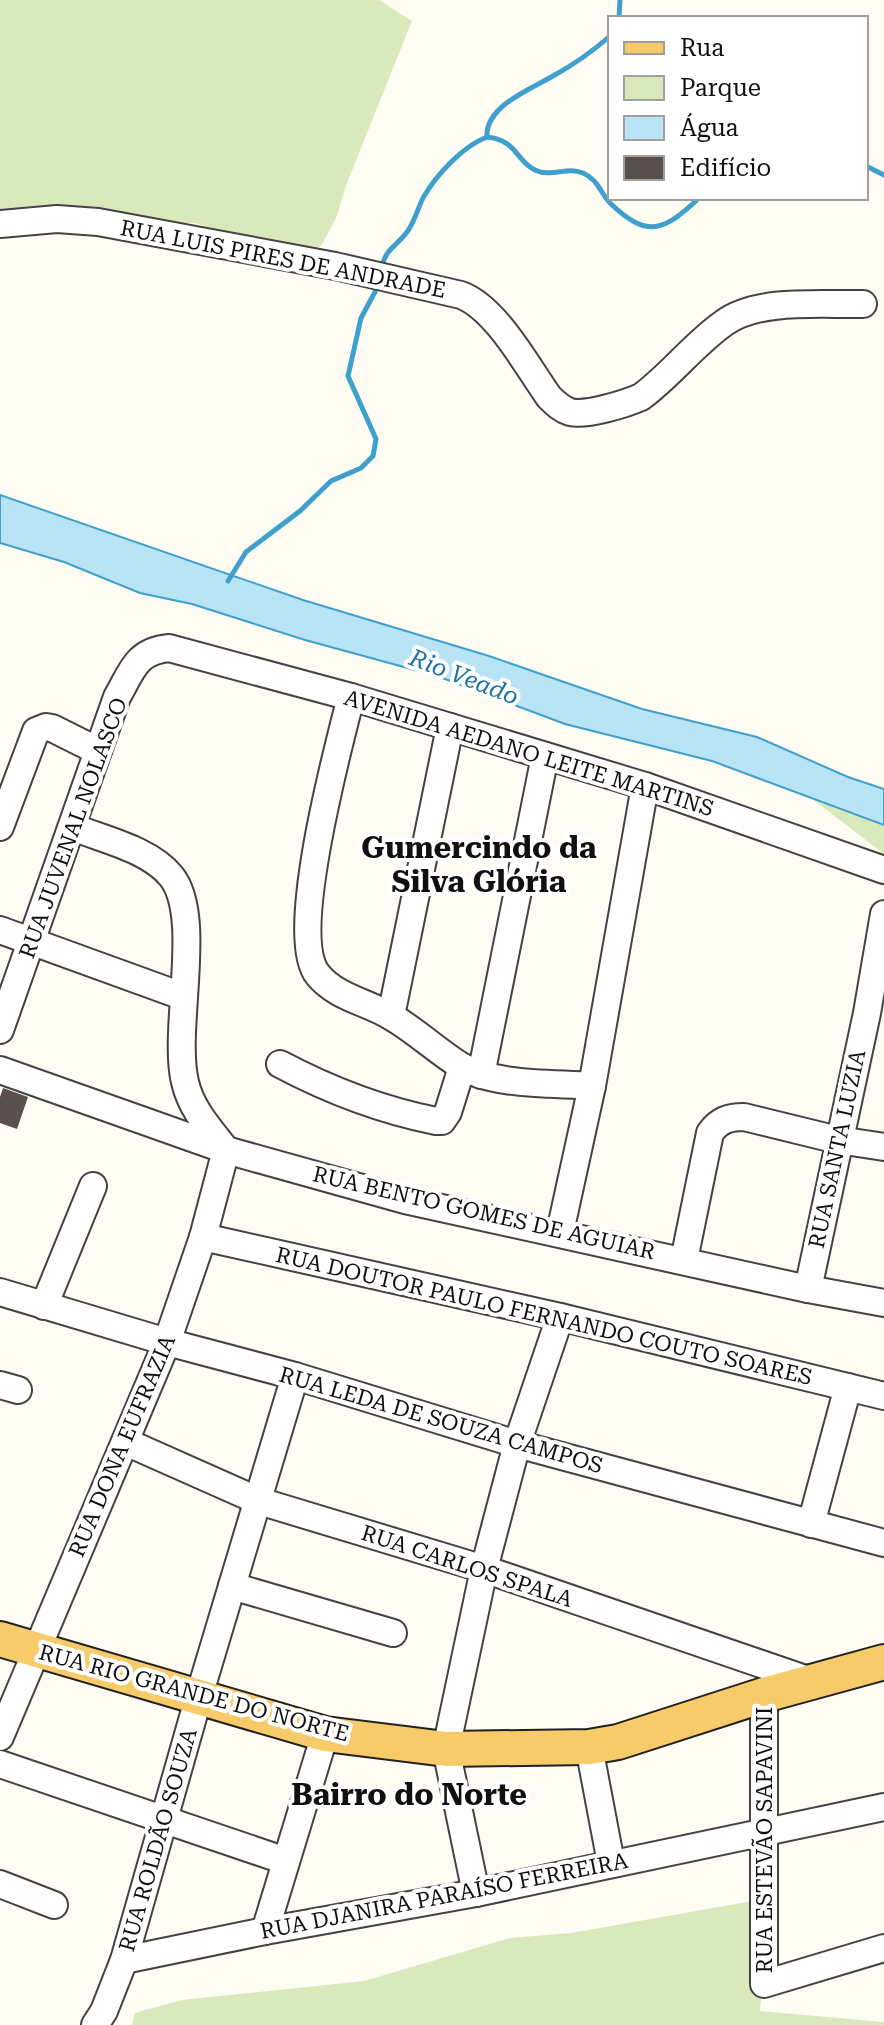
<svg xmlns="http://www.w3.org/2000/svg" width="884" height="2025" viewBox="0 0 884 2025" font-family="'Roboto Serif',serif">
	<rect width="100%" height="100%" fill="#fffcf3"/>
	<g fill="#d8eabc">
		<path d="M0 0H379L412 21 347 183 336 218 321 246 302 256 257 251 215 230 195 223H173L143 229H0Z"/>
		<path d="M811 798 884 825V858L879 850Z"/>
		<path d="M770 1898 760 2011 884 2022V2025H132L135 2013 182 2000 364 1981 510 1938 571 1933Z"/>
	</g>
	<path fill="#b8e4f6" stroke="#3fa0cd" stroke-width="2" d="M0 495 303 600 489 656 642 709 757 737 848 777 884 789V825L712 761 565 724 437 676 305 640 192 604 140 593 64 562 0 543Z"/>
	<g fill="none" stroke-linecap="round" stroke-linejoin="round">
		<g stroke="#3fa0cd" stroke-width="5">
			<path d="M619 18 620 0"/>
			<path d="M487 137C485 106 531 89 553 76 573 65 593 51 610 36"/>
			<path d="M866 166 884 175"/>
			<path d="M382 267C385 249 397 246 407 232 414 223 418 208 423 198 436 175 463 146 487 137 517 140 516 161 535 170 551 178 567 166 583 173 599 180 600 193 611 204 648 239 664 231 699 198"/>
			<path d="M228 581 246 552 300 511 331 481 361 468 373 456 376 439 348 376 361 318 375 292"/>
		</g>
	</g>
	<path fill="#59504c" d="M3 1088 28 1097 17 1129 0 1123V1097Z"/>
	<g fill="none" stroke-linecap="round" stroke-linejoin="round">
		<g stroke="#434343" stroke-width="30">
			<g id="minor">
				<path d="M0 224 57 219 98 222 335 266 461 295C496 308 527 366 549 397 555 403 561 409 570 412 586 416 625 404 641 397 671 375 694 344 724 323 758 298 822 305 863 304"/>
				<path d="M351 697C338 748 287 937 318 975 337 998 368 1002 392 1017 416 1031 437 1051 461 1066 495 1086 553 1083 592 1086"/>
				<path d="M0 827 36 731 46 727 52 728 98 751"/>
				<path d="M0 930 182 996"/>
				<path d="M391 1016 450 727"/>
				<path d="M0 1030 117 697C132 671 136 651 169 648L351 697 645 786 884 870"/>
				<path d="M280 1064C329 1090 381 1110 436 1121H442L448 1112 462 1067"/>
				<path d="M0 1070 226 1150 405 1200 808 1289 884 1303"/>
				<path d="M481 1075 545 756"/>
				<path d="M560 1232 592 1086 645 786"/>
				<path d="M203 1237 560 1317 884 1396"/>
				<path d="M684 1260 710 1133C719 1120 729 1117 744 1117L838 1140 884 1147"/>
				<path d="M808 1289 867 1013 884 914"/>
				<path d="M0 1292 167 1342 295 1376 517 1444 884 1543"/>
				<path d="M44 1306 93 1186"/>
				<path d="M0 1385 18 1390"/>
				<path d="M126 1442 259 1501 484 1569 811 1681"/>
				<path d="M811 1524 848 1387"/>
				<path d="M232 1586 393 1633"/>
				<path d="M764 1695V1984L884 1948"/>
				<path d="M0 1737 167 1342 203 1237 226 1150C210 1129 191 1109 185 1082 172 1029 204 916 171 876 149 849 104 840 73 827"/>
				<path d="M589 1747 611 1863"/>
				<path d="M0 1764 286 1861"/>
				<path d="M0 1884 54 1905"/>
				<path d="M476 1893 446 1749 484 1569 517 1444 560 1317"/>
				<path d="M265 1931 325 1734"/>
				<path d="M124 1960 265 1931 476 1893 884 1807"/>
				<path d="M95 2025 104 2011 124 1960 199 1696 295 1376"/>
			</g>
		</g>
		<g stroke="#212121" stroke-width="38">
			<path id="major" d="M0 1639 325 1734 446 1749 589 1747 618 1742 764 1695 884 1662"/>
		</g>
		<use href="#minor" stroke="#fff" stroke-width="26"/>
		<use href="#major" stroke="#f7ca6a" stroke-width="34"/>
	</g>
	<g text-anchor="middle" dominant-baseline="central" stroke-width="8" stroke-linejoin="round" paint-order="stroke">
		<g font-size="22" fill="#101010" stroke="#fff">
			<text transform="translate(283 259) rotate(11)">RUA LUIS PIRES DE ANDRADE</text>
			<text transform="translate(529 753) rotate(17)">AVENIDA AEDANO LEITE MARTINS</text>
			<text transform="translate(73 828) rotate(-70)">RUA JUVENAL NOLASCO</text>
			<text transform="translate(837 1149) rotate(-78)">RUA SANTA LUZIA</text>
			<text transform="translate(484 1213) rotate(13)">RUA BENTO GOMES DE AGUIAR</text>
			<text transform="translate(544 1316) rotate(13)">RUA DOUTOR PAULO FERNANDO COUTO SOARES</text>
			<text transform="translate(441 1420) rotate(16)">RUA LEDA DE SOUZA CAMPOS</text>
			<text transform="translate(122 1446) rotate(-67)">RUA DONA EUFRAZIA</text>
			<text transform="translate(467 1566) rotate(18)">RUA CARLOS SPALA</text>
			<text transform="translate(194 1693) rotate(15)">RUA RIO GRANDE DO NORTE</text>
			<text transform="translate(158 1840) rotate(-74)">RUA ROLDÃO SOUZA</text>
			<text transform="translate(764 1840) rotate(-90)">RUA ESTEVÃO SAPAVINI</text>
			<text transform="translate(444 1896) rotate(-11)">RUA DJANIRA PARAÍSO FERREIRA</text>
		</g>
		<g font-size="24" font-style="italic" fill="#1871a3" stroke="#fff">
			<text transform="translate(464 677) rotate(21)">Rio Veado</text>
		</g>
		<g font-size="30" font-weight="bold" fill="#101010" stroke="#fff">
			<text x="479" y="847">Gumercindo da<tspan x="479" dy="34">Silva Glória</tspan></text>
			<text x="409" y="1794">Bairro do Norte</text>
		</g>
	</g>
	<rect x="608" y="16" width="260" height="184" fill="#ffffff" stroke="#9f9f9f" stroke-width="2"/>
	<rect x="624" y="42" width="40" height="12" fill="#f7ca6a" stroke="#9f9f9f" stroke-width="2"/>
	<text x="680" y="56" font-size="24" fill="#101010">Rua</text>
	<rect x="624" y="76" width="40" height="24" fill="#d8eabc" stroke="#9f9f9f" stroke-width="2"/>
	<text x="680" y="96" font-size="24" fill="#101010">Parque</text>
	<rect x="624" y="116" width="40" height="24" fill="#b8e4f6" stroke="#9f9f9f" stroke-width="2"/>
	<text x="680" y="136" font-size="24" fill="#101010">Água</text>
	<rect x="624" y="156" width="40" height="24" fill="#59504c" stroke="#9f9f9f" stroke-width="2"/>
	<text x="680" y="176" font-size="24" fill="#101010">Edifício</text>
</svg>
